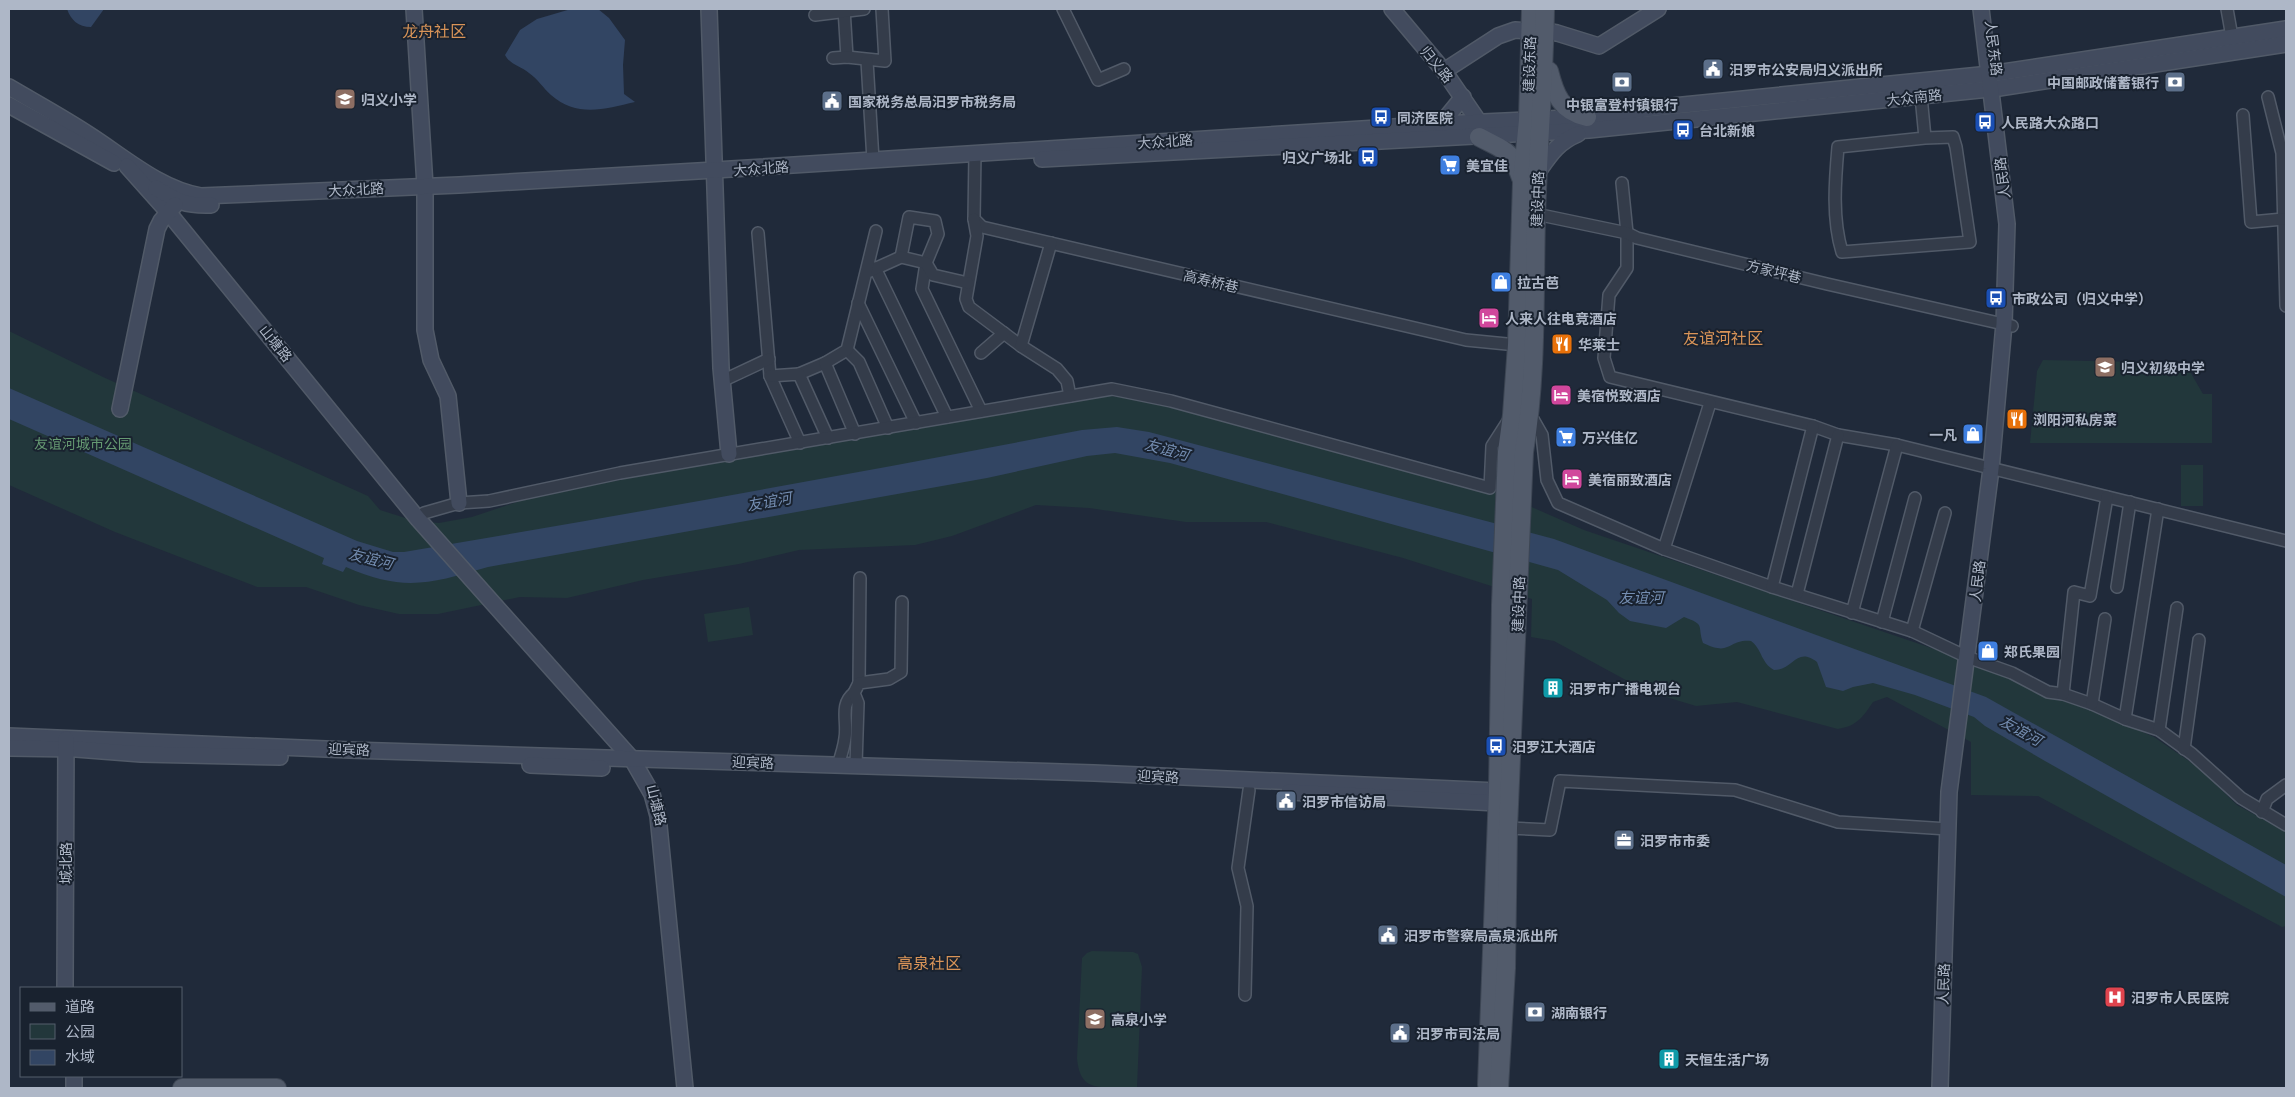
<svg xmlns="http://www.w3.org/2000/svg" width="2295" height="1097" viewBox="0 0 2295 1097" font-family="'Open Sans','Noto Sans SC',sans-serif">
	<rect width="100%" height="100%" fill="#202a3a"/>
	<g fill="#22373b">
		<path d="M9 331 103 377 368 496 380 510 415 521 439 523 472 517 538 495 1002 410 1102 395 1152 401 1502 494 1584 530 2011 675 2046 695 2099 713 2154 737 2199 768 2237 805 2286 832V926L2282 927 2038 796 1971 795V742L1887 697 1873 702C1863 717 1857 726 1838 729L1737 702 1696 706 1646 691 1554 641 1531 637 1532 599 1403 558 1266 522H1186L1089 508 1036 505 952 536 915 545 799 550 739 564 643 580 567 598 520 597 438 614H399L359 605 306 587H257L115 532 9 485Z"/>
		<path d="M2043 360 2185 363 2203 394H2212V443H2030L2037 371Z"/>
		<rect x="2181" y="465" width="22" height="41"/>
		<path d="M749 607 753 635 708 642 704 614Z"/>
		<path d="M1092 951 1133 952 1138 954 1142 967 1137 1088C1134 1088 1128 1087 1127 1087 1101 1086 1080 1094 1077 1058L1082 958 1087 953Z"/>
	</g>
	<g fill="#324563">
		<path d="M67 9H104L91 27C78 27 71 20 67 9Z"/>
		<path d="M571 9H598L609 18 625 40 623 65 624 94 635 102C605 109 577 118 551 95 543 88 538 79 529 73 521 66 510 65 505 55L520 30 537 19Z"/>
		<path d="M9 388 357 541 393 552H404C631 514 857 473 1082 430L1117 427 1149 432 1554 539 1986 697 2286 865V897L2045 761 1985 726 1974 717 1915 695 1873 683 1853 687 1843 691 1826 687 1817 662C1796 646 1794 670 1774 670 1761 663 1762 649 1751 641 1727 639 1732 657 1703 643 1697 625 1706 625 1684 617L1666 628 1630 621 1619 613 1607 600 1558 570 1170 463 1115 453 1087 456 987 478 488 567C430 584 403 592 346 567L343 572 322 564 324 558 9 419Z"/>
	</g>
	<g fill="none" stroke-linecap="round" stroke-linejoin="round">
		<g stroke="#515a68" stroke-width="14">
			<g id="street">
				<path d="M844 9 847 57"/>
				<path d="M1063 9 1098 80 1124 69"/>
				<path d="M2227 9 2232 37"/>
				<path d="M815 15 864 9"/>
				<path d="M833 58 847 57 885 61 882 9"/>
				<path d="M867 61 873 160"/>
				<path d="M1921 96 1925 138 1838 147C1835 181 1832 219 1842 252L1970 242 1956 147 1953 137 1925 138"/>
				<path d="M2268 97 2282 153 2286 306"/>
				<path d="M2243 115 2251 222 2283 219"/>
				<path d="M975 153 974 219 982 227 1466 340 1517 345"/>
				<path d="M1622 183 1627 233V268L1609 295 1604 358 1610 377 1813 426 1838 435 1897 445 2286 541"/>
				<path d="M1536 214 1627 233 1637 238 1827 284 2012 326"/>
				<path d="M974 219 977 236 966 299 969 307 1021 346 1057 369 1067 381 1070 396"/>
				<path d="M758 233 770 376 800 443"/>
				<path d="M901 257 909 217 935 221 938 234 926 263 922 289 981 411"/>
				<path d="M875 268 947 417"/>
				<path d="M870 271 901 257 926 263 933 275 968 283"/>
				<path d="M858 303 916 423"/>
				<path d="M1021 346 1051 243"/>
				<path d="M847 350 859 362 888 428"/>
				<path d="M981 353 1004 333"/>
				<path d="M799 374 825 363"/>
				<path d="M770 376 799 374 828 438"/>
				<path d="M722 381 769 359"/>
				<path d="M1530 414 1542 435 1547 480 1558 503 1664 549 1772 587 1912 631 1967 657 2012 673 2048 692 2063 694 2092 704 2125 719 2159 730 2192 754 2241 798 2286 825"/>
				<path d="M855 434 825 363 847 350 876 231"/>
				<path d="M424 513 459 503 489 501 620 473 1112 389 1171 401 1490 488 1492 446 1510 418"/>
				<path d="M1664 549 1710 403"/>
				<path d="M1772 587 1813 426"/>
				<path d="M2117 587 2130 502"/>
				<path d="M1797 594 1838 435"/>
				<path d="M1852 613 1897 445"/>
				<path d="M1882 622 1915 498"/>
				<path d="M1912 631 1945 513"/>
				<path d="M859 683 860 578"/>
				<path d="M2063 694 2074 592 2090 596 2107 497"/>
				<path d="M2092 704 2105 619"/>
				<path d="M2125 719 2158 509"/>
				<path d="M2159 730 2177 608"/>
				<path d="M2184 749 2199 640"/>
				<path d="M838 765C841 756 844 747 845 738 848 721 839 705 854 693"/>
				<path d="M856 765 858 703 854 693 859 683 889 679 901 672 902 602"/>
				<path d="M2262 812 2267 799 2286 785"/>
				<path d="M1508 828 1550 830 1560 781 1735 790 1838 822 1948 829"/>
				<path d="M1245 995 1247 906 1238 868 1249 790"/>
			</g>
		</g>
		<g stroke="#515a68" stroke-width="18">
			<g id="secondary">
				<path d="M414 9 425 186V330L431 360 448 396 459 503"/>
				<path d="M709 9 721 368 729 454"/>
				<path d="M1392 9 1444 71 1479 122"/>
				<path d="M1545 31 1557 33 1599 46 1658 9"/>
				<path d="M1444 71 1498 36 1515 30 1530 31"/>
				<path d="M9 87C36 103 64 118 91 136 125 158 160 189 201 196L459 185 715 170 1441 124 1587 117 1653 108 1990 74 2286 29"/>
				<path d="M9 105 114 163"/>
				<path d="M1441 124 1463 97"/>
				<path d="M1042 159 1589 130 1999 88 2286 44"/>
				<path d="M127 166 168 212 418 519 632 759 652 794 658 816 685 1088"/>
				<path d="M1538 172C1550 155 1558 142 1578 134"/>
				<path d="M156 188C177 201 185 206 211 205"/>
				<path d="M120 409 157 229 161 221 175 205"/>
				<path d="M9 736 350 750 1094 773 1498 791"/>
				<path d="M9 748 76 749 141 754 280 757"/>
				<path d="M530 765 602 768"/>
				<path d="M1289 792 1497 803"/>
				<path d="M65 988 66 739"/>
				<path d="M74 1088V1076"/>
				<path d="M1940 1088 1949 792 1991 469 2004 324 2007 224 1981 9"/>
			</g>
		</g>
		<g stroke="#3d4654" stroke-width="20">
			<g id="primary">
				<path d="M1549 71C1555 95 1561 111 1587 117"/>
				<path d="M1479 137C1505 151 1511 149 1521 178"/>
				<path d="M1487 1085 1498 791 1501 605 1507 452 1512 415 1517 345 1522 182 1528 120 1531 9"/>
				<path d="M182 1088H277"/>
				<path d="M1499 1088 1506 968 1508 828 1524 452C1537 375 1534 295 1536 217 1538 148 1544 78 1545 9"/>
			</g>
		</g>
		<use href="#street" stroke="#343c4a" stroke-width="11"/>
		<use href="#secondary" stroke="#424b5e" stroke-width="15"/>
		<use href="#primary" stroke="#525b6b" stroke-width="18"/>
	</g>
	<defs>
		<g id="civic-square" transform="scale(1.125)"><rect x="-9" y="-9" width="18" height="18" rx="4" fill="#5c6f8a" stroke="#19222f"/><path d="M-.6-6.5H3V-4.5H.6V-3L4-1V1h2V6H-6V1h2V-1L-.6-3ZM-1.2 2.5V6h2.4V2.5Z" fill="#fff"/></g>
		<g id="bank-square" transform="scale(1.125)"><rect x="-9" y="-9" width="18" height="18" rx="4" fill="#5c6f8a" stroke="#19222f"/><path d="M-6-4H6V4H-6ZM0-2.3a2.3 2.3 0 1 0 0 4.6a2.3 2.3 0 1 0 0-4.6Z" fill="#fff"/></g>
		<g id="school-square" transform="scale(1.125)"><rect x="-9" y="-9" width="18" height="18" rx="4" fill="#8d6e63" stroke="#19222f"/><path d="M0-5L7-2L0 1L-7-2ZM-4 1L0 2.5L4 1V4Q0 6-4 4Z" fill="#fff"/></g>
		<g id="bus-square" transform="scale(1.125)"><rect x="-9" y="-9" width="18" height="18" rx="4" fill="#1a4fb4" stroke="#19222f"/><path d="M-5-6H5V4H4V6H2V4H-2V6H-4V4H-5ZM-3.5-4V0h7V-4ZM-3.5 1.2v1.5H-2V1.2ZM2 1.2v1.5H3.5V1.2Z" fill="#fff"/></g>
		<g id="supermarket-square" transform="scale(1.125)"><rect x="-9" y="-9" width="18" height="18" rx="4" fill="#3f7fe0" stroke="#19222f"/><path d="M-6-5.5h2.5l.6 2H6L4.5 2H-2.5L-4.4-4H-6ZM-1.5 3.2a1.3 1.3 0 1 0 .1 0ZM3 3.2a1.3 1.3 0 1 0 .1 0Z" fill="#fff"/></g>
		<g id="shop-square" transform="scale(1.125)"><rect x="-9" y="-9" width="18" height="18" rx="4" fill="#3f7fe0" stroke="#19222f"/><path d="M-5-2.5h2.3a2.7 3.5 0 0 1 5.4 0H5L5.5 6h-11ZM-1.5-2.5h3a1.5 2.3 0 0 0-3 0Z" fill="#fff"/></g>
		<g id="hotel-square" transform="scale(1.125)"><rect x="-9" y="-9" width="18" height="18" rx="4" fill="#d1479c" stroke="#19222f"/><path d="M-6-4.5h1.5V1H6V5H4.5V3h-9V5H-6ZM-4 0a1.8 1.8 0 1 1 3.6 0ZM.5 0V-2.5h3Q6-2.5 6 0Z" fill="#fff"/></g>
		<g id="restaurant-square" transform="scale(1.125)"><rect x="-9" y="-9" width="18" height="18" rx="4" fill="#e8710a" stroke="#19222f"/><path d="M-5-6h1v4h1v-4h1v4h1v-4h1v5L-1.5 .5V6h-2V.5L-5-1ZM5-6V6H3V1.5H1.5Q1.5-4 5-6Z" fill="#fff"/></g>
		<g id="building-square" transform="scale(1.125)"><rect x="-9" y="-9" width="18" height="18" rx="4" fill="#0f9aa8" stroke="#19222f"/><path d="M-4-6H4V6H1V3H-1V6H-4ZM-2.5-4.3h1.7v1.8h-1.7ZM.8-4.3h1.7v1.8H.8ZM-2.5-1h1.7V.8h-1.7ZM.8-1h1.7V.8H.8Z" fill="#fff"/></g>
		<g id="office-square" transform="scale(1.125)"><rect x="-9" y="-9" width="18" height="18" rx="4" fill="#5c6f8a" stroke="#19222f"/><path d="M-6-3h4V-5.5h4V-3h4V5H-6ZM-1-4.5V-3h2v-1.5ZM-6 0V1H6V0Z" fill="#fff"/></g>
		<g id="hospital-square" transform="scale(1.125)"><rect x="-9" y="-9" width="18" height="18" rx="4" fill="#e0444e" stroke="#19222f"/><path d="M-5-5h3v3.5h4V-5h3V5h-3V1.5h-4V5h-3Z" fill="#fff"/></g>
	</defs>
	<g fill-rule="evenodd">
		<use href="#civic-square" x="1713" y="69"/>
		<use href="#bank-square" x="1622" y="82"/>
		<use href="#bank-square" x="2175" y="82"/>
		<use href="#school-square" x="345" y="99"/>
		<use href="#civic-square" x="832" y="101"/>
		<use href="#bus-square" x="1381" y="117"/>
		<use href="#bus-square" x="1985" y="122"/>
		<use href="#bus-square" x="1683" y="130"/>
		<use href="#bus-square" x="1368" y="157"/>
		<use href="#supermarket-square" x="1450" y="165"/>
		<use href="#shop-square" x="1501" y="282"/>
		<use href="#bus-square" x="1996" y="298"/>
		<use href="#hotel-square" x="1489" y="318"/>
		<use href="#restaurant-square" x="1562" y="344"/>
		<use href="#school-square" x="2105" y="367"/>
		<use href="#hotel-square" x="1561" y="395"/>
		<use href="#restaurant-square" x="2017" y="419"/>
		<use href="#shop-square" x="1973" y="434"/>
		<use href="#supermarket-square" x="1566" y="437"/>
		<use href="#hotel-square" x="1572" y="479"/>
		<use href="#shop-square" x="1988" y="651"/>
		<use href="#building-square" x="1553" y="688"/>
		<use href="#bus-square" x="1496" y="746"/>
		<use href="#civic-square" x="1286" y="801"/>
		<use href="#office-square" x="1624" y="840"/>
		<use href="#civic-square" x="1388" y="935"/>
		<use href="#hospital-square" x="2115" y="997"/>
		<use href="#bank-square" x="1535" y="1012"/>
		<use href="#school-square" x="1095" y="1019"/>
		<use href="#civic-square" x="1400" y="1033"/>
		<use href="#building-square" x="1669" y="1059"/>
	</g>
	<g text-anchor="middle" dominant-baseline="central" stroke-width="4" stroke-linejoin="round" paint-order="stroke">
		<g font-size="14" fill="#aeb7c7" stroke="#19222f">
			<text transform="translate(1994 48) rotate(83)">人民东路</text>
			<text transform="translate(1437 64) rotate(51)">归义路</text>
			<text transform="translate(1529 64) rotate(-88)">建设东路</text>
			<text transform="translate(1914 97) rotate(-6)">大众南路</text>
			<text transform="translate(1165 141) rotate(-4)">大众北路</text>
			<text transform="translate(761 168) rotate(-4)">大众北路</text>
			<text transform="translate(2002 178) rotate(-97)">人民路</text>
			<text transform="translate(356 189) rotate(-3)">大众北路</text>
			<text transform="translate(1537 199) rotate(-88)">建设中路</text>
			<text transform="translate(1774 271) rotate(14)">方家坪巷</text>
			<text transform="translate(1211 281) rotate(13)">高寿桥巷</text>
			<text transform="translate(276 343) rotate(51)">山塘路</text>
			<text transform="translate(1977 581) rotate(-83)">人民路</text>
			<text transform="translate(1518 604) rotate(-88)">建设中路</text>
			<text transform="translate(349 749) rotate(2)">迎宾路</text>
			<text transform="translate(753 762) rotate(2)">迎宾路</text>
			<text transform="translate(1158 776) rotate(3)">迎宾路</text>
			<text transform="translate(657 805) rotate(76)">山塘路</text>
			<text transform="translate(65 863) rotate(-90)">城北路</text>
			<text transform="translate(1943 984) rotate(-88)">人民路</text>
		</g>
		<g font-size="14" font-weight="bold" fill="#aeb7c7" stroke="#19222f" text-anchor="start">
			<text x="1729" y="69">汨罗市公安局归义派出所</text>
			<text x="2159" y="82" text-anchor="end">中国邮政储蓄银行</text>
			<text x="361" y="99">归义小学</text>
			<text x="848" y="101">国家税务总局汨罗市税务局</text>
			<text x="1622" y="104" text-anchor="middle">中银富登村镇银行</text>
			<text x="1397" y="117">同济医院</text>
			<text x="2001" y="122">人民路大众路口</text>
			<text x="1699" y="130">台北新娘</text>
			<text x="1352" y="157" text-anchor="end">归义广场北</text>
			<text x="1466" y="165">美宜佳</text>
			<text x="1517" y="282">拉古芭</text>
			<text x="2012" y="298">市政公司（归义中学）</text>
			<text x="1505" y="318">人来人往电竞酒店</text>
			<text x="1578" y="344">华莱士</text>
			<text x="2121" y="367">归义初级中学</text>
			<text x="1577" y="395">美宿悦致酒店</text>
			<text x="2033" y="419">浏阳河私房菜</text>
			<text x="1957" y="434" text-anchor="end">一凡</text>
			<text x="1582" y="437">万兴佳亿</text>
			<text x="1588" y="479">美宿丽致酒店</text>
			<text x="2004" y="651">郑氏果园</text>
			<text x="1569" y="688">汨罗市广播电视台</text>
			<text x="1512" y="746">汨罗江大酒店</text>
			<text x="1302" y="801">汨罗市信访局</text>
			<text x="1640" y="840">汨罗市市委</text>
			<text x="1404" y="935">汨罗市警察局高泉派出所</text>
			<text x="2131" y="997">汨罗市人民医院</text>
			<text x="1551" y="1012">湖南银行</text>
			<text x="1111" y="1019">高泉小学</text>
			<text x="1416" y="1033">汨罗市司法局</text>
			<text x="1685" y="1059">天恒生活广场</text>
		</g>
		<g font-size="14" fill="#659972" stroke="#19222f">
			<text x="83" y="443">友谊河城市公园</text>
		</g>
		<g font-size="15" font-style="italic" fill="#748db1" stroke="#19222f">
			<text transform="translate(1167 449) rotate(15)">友谊河</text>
			<text transform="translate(769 501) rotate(-10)">友谊河</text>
			<text transform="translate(371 558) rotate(14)">友谊河</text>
			<text x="1641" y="597">友谊河</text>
			<text transform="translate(2021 730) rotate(29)">友谊河</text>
		</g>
		<g font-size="16" fill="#d99458" stroke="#19222f">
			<text x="434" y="31">龙舟社区</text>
			<text x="1723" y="338">友谊河社区</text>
			<text x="929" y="963">高泉社区</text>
		</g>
	</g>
	<rect width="2295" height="1097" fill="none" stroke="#aeb7c7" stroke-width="20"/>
	<rect x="20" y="987" width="162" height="90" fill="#19222f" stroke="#555e6c"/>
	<rect x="30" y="1003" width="25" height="8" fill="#525b6b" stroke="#555e6c"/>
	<text x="65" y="1012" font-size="15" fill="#aeb7c7">道路</text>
	<rect x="30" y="1024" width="25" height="15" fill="#22373b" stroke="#555e6c"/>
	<text x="65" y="1037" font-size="15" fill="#aeb7c7">公园</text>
	<rect x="30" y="1050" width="25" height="15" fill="#324563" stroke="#555e6c"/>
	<text x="65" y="1062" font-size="15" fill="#aeb7c7">水域</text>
</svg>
